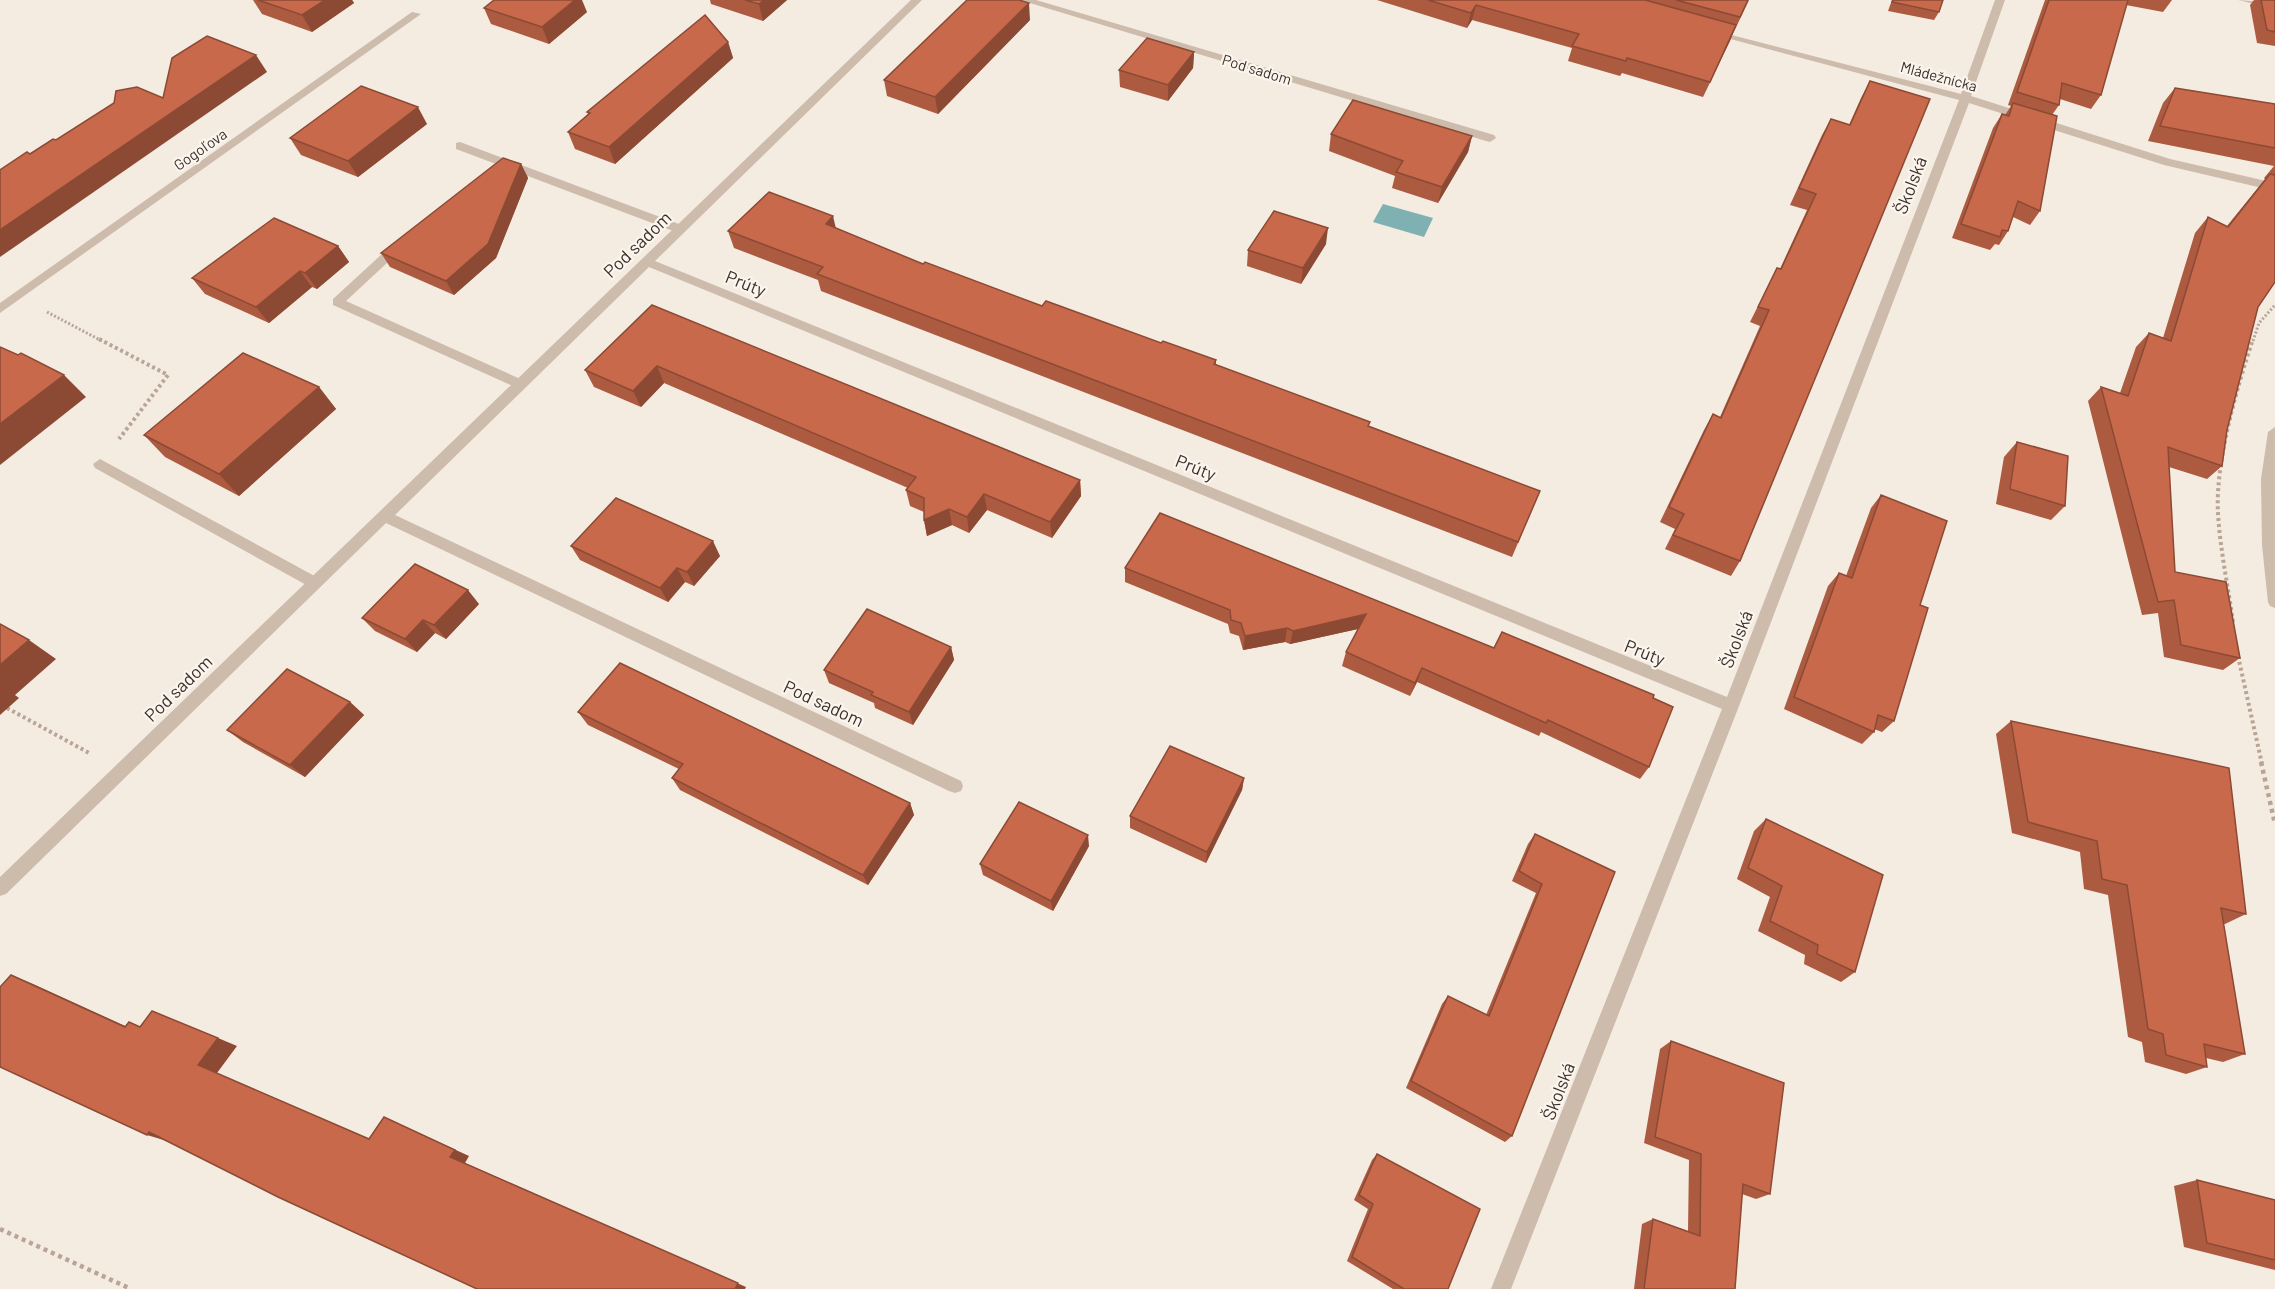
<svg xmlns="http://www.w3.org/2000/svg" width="2275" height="1289" viewBox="0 0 2275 1289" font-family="Barlow,sans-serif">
	<rect width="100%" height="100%" fill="#f4ebe1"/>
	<path fill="#7fb0b2" d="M1383 204 1433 218 1424 237 1373 222Z"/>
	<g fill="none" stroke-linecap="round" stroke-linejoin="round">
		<g stroke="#b9a596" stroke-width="3" stroke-dasharray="2 2" stroke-linecap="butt">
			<path d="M47 312 102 341"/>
			<path d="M2253 341 2259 323 2275 305"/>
		</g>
		<g stroke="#b9a596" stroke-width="4" stroke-dasharray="3 3" stroke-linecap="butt">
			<path d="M99 339 168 375 119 439"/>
			<path d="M2233 622C2228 586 2220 549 2218 513 2215 463 2237 387 2253 339"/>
			<path d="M2238 656 2262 764"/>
			<path d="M7 708 91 754"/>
		</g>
		<g stroke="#b9a596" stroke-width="4.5" stroke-dasharray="4 4" stroke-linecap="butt">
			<path d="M2261 762 2275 824"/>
			<path d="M0 1229 131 1289"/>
		</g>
		<g fill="#cdbbac" fill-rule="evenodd">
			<path d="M2238 0 2275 3V9Z"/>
			<path d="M460 142 684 226 686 229 680 233 676 232 456 149V143Z"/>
			<path d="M398 242 404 246 402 249 346 301 525 381 527 384 525 387H515L333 305V299L394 243Z"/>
			<path d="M100 459 320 579 322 583 320 587H310L95 468 93 464Z"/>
		</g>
		<g fill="#cdbbac" fill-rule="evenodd">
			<path d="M911 0H922L655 261 1727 697 1959 100 1708 33V29L1961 94 1995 0H2005L1971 96 2170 159 2275 183V191L2164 165 1969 103 1739 706 1511 1289H1491L1722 709 649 267 395 515 961 781 963 786 961 791 955 793 949 791 386 523 6 894 0 896V877Z"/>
			<path d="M1020 0H1036L1494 135 1496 138 1490 142 1486 141Z"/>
			<path d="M412 12 421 14 0 313V303Z"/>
		</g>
		<path fill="#cdbbac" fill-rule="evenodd" d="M2275 427V608L2270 606 2268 602 2262 545 2261 479 2268 432Z"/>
	</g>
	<g fill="#ac5a40">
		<path d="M253 0H352L354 3 312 32 262 14Z"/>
		<path d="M710 0H787L763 21 711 4Z"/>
		<path d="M1377 0H1749L1703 97 1622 73 1620 76 1568 61 1572 48 1472 20 1467 28Z"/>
		<path d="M1892 0H1943L1939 12 1934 20 1888 11Z"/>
		<path d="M2045 0H2172L2163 12 2126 5 2101 95 2091 109 2060 99 2059 105 2052 115 2040 211 2030 225 2013 217 2008 231 1999 245 1995 244 1990 250 1952 238 1993 128 2002 114 2005 115 2011 106 2008 105Z"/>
		<path d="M2254 0H2275V46L2257 43 2250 5Z"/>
		<path d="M484 8 587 12 549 44 491 24Z"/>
		<path d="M1030 20 938 114 887 96 884 80Z"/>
		<path d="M728 42 733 58 615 164 575 149 568 132 588 114 587 112Z"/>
		<path d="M1194 52 1193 68 1168 101 1120 87 1119 70Z"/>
		<path d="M1870 81 1740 561 1731 576 1665 549 1675 529 1660 522 1704 430 1713 414 1720 417 1760 326 1750 322 1777 268 1780 269 1807 210 1790 205 1822 135 1831 119 1849 125 1861 98Z"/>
		<path d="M2175 88 2275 104V282L2258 307 2227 430 2222 466 2207 479 2169 467 2175 572 2240 658 2223 670 2164 657 2158 613 2142 615 2088 401 2101 387 2120 393 2136 347 2149 333 2163 338 2195 233 2208 217 2227 226 2265 179 2264 178 2274 166 2148 141 2163 103Z"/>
		<path d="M427 124 358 177 301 155 290 138Z"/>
		<path d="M1331 134 1472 136 1468 152 1438 203 1392 188 1395 176 1329 151Z"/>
		<path d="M521 164 528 178 496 258 454 295 390 267 381 253Z"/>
		<path d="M836 228 923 264 1042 306 1216 360V365L1369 426 1540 491 1512 557 821 291 818 280 734 248 728 231Z"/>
		<path d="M1326 244 1301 284 1247 266 1248 250Z"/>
		<path d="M338 246 349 262 317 289 312 287 269 323 205 294 192 278Z"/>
		<path d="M652 305 1080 480 1081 496 1052 538 987 510 969 533 952 525 927 536 924 520V512L910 506 906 490 908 488 664 383 641 407 594 387 585 370Z"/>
		<path d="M319 387 336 409 239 496 165 457 144 435Z"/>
		<path d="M2017 442 2065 506 2051 520 1996 504 2004 457Z"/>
		<path d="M1881 495 1920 605 1894 721 1882 732 1874 729V732L1862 744 1784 709 1828 586 1839 573 1846 576 1871 508Z"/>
		<path d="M571 546 720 556 694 586 685 582 668 602 580 560Z"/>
		<path d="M1125 568 1494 648 1653 698 1649 767 1640 779 1541 732 1539 736 1417 682 1410 696 1342 666 1346 652 1358 629 1290 644 1285 642 1243 650 1239 636 1230 633 1228 624 1125 582Z"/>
		<path d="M479 604 446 639 435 633 417 652 375 631 362 618Z"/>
		<path d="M951 647 954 660 913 725 875 708 874 703 829 683 824 670Z"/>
		<path d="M350 702 364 715 305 777 243 742 227 730Z"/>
		<path d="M578 712 910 803 914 815 868 885 680 790 672 778 679 769 588 725Z"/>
		<path d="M2011 721 2246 914 2225 924H2223L2245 1054 2223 1062 2206 1058 2207 1067 2186 1074 2145 1062 2142 1042 2128 1037 2108 895 2084 889 2080 852 2012 833 1996 734Z"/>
		<path d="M1244 778 1242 790 1206 863 1130 828V816Z"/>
		<path d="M1766 819 1855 972 1841 982 1804 964 1805 955 1758 931 1770 897 1737 879 1754 831Z"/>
		<path d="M1535 834 1615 872 1512 1136 1505 1142 1406 1088 1442 1004 1448 996 1486 1015 1536 893 1512 881 1528 844Z"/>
		<path d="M1089 846 1053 911 983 875 980 864Z"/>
		<path d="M1671 1041 1770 1194 1756 1199 1742 1194 1735 1289H1634L1642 1224 1653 1219 1688 1231 1689 1160 1644 1143 1660 1049Z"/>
		<path d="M1377 1154 1448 1289H1393L1347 1261 1368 1209 1354 1200 1372 1160Z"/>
		<path d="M2197 1180 2275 1200V1270L2184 1247 2174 1186Z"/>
	</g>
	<g fill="#8c4a34">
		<path d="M325 0H352L354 3 312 32 302 15Z"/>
		<path d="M575 0H582L587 12 549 44 542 27Z"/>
		<path d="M764 0H787L763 21 759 4Z"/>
		<path d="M1029 3 1030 20 938 114 935 97Z"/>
		<path d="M1476 5 1472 20 1467 28 1471 13Z"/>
		<path d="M1736 25 1730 41 1703 97 1710 82Z"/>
		<path d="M728 42 733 58 615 164 609 147Z"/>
		<path d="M1194 52 1193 68 1168 101V85Z"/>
		<path d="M256 55 267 72 0 257V230Z"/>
		<path d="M418 107 427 124 358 177 348 161Z"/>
		<path d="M1472 136 1468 152 1438 203 1442 187Z"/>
		<path d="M521 164 528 178 496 258 454 295 446 281Z"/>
		<path d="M833 216 837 233 826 224Z"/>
		<path d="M1328 228 1326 244 1301 284 1303 268Z"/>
		<path d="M338 246 349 262 317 289 305 273Z"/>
		<path d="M300 271 312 287 269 323 256 307Z"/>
		<path d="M657 366 664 383 641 407 633 391Z"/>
		<path d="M64 375 86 397 0 465V424Z"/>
		<path d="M319 387 336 409 239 496 219 474Z"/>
		<path d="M1080 480 1081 496 1052 538 1050 522Z"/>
		<path d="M984 494 987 510 969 533 967 517Z"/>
		<path d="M949 509 952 525 927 536 924 520Z"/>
		<path d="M713 541 720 556 694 586 687 572Z"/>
		<path d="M677 568 685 582 668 602 660 588Z"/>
		<path d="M468 590 479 604 446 639 434 625Z"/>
		<path d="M1366 614 1362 628 1290 644 1293 631Z"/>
		<path d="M423 620 435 633 417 652 405 639Z"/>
		<path d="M1287 628 1285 642 1243 650 1245 636Z"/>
		<path d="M29 640 56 659 15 695 19 698 0 715V665Z"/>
		<path d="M951 647 954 660 913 725 909 712Z"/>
		<path d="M1422 668 1417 682 1410 696 1415 683Z"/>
		<path d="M350 702 364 715 305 777 290 765Z"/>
		<path d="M1244 778 1242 790 1206 863 1207 852Z"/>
		<path d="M910 803 914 815 868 885 863 875Z"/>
		<path d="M1088 835 1089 846 1053 911 1051 901Z"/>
		<path d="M11 975 33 984 145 1035 125 1027Z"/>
		<path d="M218 1038 237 1046 217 1073 385 1145 198 1065Z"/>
		<path d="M384 1117 469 1156 465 1163 746 1287 745 1289H735L450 1157Z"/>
		<path d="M149 1132 167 1141 147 1135Z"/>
	</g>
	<g fill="#c8694b" stroke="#8c4a34" stroke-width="1.5">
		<path d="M258 0H325L302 15Z"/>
		<path d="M494 0H575L542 27 484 8Z"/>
		<path d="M745 0H764L759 4Z"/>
		<path d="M967 0H1019L1029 3 935 97 884 80Z"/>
		<path d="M1428 0H1645L1736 25 1710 82 1627 58 1626 61 1572 46 1579 34 1476 5 1471 13Z"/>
		<path d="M1676 0H1748L1740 17Z"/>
		<path d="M1893 0H1943L1939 12 1892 2Z"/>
		<path d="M2049 0H2128L2101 95 2062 83 2059 105 2017 92Z"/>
		<path d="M2261 0H2275V32L2267 30Z"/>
		<path d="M705 15 728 42 609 147 568 132 590 113 587 112Z"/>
		<path d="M207 36 256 55 0 230V170L27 152 30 154 53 139 56 140 114 103 116 91 137 87 163 98 172 58Z"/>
		<path d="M1147 38 1194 52 1168 85 1119 70Z"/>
		<path d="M1870 81 1930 99 1740 561 1673 535 1684 514 1669 507 1713 414 1721 418 1769 310 1758 307 1777 268 1781 269 1816 194 1799 188 1831 119 1850 125Z"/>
		<path d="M361 86 418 107 348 161 290 138Z"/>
		<path d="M2175 88 2275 104V148L2160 126Z"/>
		<path d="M1353 100 1472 136 1442 187 1396 172 1403 161 1331 134Z"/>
		<path d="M2013 103 2057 116 2040 211 2018 201 2008 231 2002 230 2000 237 1961 224 2002 114 2009 116Z"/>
		<path d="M503 158 521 164 488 244 446 281 381 253Z"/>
		<path d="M2270 174 2275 175V282L2258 307 2227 430 2222 466 2168 447 2175 572 2226 582 2240 658 2181 645 2174 600 2158 602 2101 387 2128 396 2149 333 2171 341 2208 217 2228 227Z"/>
		<path d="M769 192 833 216 826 224 923 264 925 262 1042 306 1046 301 1161 343 1163 341 1216 360 1214 364 1370 422 1368 426 1540 491 1518 542 817 274 823 267 728 231Z"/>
		<path d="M1274 211 1328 228 1303 268 1248 250Z"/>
		<path d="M274 218 338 246 305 273 300 271 256 307 192 278Z"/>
		<path d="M652 305 1080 480 1050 522 984 494 967 517 949 509 924 520V498L906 490 916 477 657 366 633 391 585 370Z"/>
		<path d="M0 347 18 355 21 353 64 375 0 424Z"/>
		<path d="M243 353 319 387 219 474 144 435Z"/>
		<path d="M2017 442 2068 456 2065 506 2010 489Z"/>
		<path d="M1881 495 1947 521 1920 605 1928 608 1894 721 1878 715 1874 732 1794 697 1839 573 1852 578Z"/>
		<path d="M616 498 713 541 687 572 677 568 660 588 571 546Z"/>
		<path d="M1160 513 1494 648 1502 632 1654 695 1653 698 1673 707 1649 767 1548 720 1546 723 1422 668 1415 683 1346 652 1366 614 1293 631 1287 628 1245 636 1241 623 1231 620 1230 610 1125 568Z"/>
		<path d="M415 564 468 590 434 625 423 620 405 639 362 618Z"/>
		<path d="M867 609 951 647 909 712 871 695 873 692 824 670Z"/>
		<path d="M0 624 29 640 0 665Z"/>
		<path d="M620 663 910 803 863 875 672 778 683 764 578 712Z"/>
		<path d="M287 669 350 702 290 765 227 730Z"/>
		<path d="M2011 721 2229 768 2246 914 2221 908 2245 1054 2204 1044 2207 1067 2166 1055 2163 1034 2148 1029 2127 885 2102 879 2097 841 2028 822Z"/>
		<path d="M1170 746 1244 778 1207 852 1130 816Z"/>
		<path d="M1019 802 1088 835 1051 901 980 864Z"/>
		<path d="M1766 819 1883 875 1855 972 1817 954 1818 945 1770 921 1782 886 1748 868Z"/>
		<path d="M1535 834 1615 872 1512 1136 1411 1081 1448 996 1489 1016 1542 884 1519 871Z"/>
		<path d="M11 975 125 1027 129 1022 140 1027 152 1011 218 1038 198 1065 369 1139 384 1117 455 1150 450 1157 738 1283 735 1289H477L278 1197 149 1132 147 1135 0 1067V987Z"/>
		<path d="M1671 1041 1784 1083 1770 1194 1743 1184 1735 1289H1644L1653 1219 1700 1236 1701 1154 1655 1137Z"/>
		<path d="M1377 1154 1480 1209 1448 1289H1404L1352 1257 1373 1204 1359 1195Z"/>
		<path d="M2197 1180 2275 1200V1260L2207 1243Z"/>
	</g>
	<g text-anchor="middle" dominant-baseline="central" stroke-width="4.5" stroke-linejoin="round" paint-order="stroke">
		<g font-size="15" fill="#3b302b" stroke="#fbf5ee">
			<text transform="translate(1257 69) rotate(17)">Pod sadom</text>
			<text transform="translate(1939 76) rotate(15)">Mládežnícka</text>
			<text transform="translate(200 149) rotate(-35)">Gogoľova</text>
		</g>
		<g font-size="18" fill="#3b302b" stroke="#fbf5ee">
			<text transform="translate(1910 185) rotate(-69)">Školská</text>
			<text transform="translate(637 244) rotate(-44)">Pod sadom</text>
			<text transform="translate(746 283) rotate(22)">Prúty</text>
			<text transform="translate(1196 467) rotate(22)">Prúty</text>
			<text transform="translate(1736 639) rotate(-69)">Školská</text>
			<text transform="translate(1645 652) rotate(22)">Prúty</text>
			<text transform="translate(178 688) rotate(-44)">Pod sadom</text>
			<text transform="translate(824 703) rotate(25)">Pod sadom</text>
			<text transform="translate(1558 1091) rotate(-69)">Školská</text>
		</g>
	</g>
</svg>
